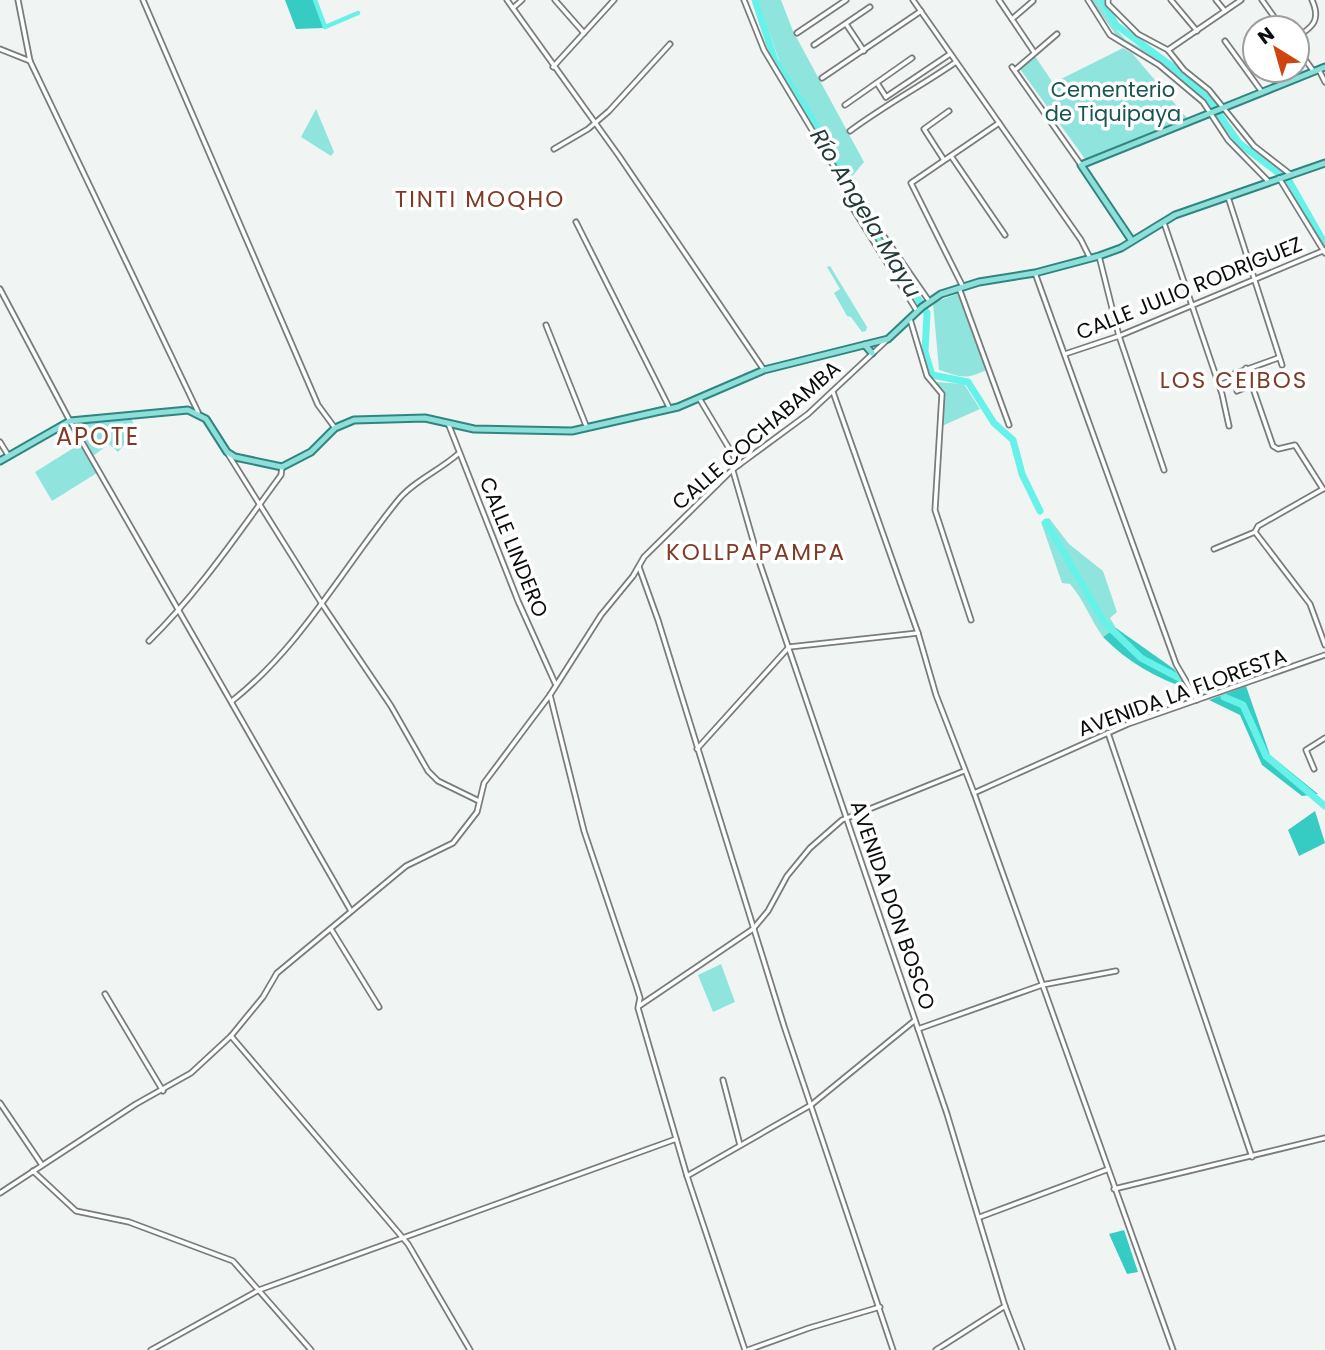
<svg xmlns="http://www.w3.org/2000/svg" width="1325" height="1350" viewBox="0 0 1325 1350" font-family="Poppins,sans-serif">
	<rect width="100%" height="100%" fill="#f0f5f4"/>
	<g fill="#8fe5dd">
		<path d="M758 0H781L793 31 864 162 849 180 781 66Z"/>
		<path d="M1091 0H1098L1112 25 1126 40 1161 58 1212 108 1160 63 1121 42Z"/>
		<path d="M1123 48 1132 53 1187 118 1085 159 1020 69 1035 56 1053 83Z"/>
		<path d="M316 109 334 152 331 156 301 137Z"/>
		<path d="M830 266 867 327 866 331 862 332 851 317 847 316 834 293 840 289 827 267Z"/>
		<path d="M959 293 986 370C964 381 959 376 939 370L933 303Z"/>
		<path d="M936 382 964 384 980 409 942 426 944 393Z"/>
		<path d="M130 417 137 429 118 452 109 444 93 456 73 422Z"/>
		<path d="M80 444 97 473 52 501 35 472Z"/>
		<path d="M1049 518 1069 544 1103 571 1117 612 1110 618 1116 628 1103 637C1090 619 1084 600 1070 584L1062 583 1041 522Z"/>
		<path d="M721 964 735 1002 713 1012 698 975Z"/>
	</g>
	<g fill="#36ccc3">
		<path d="M285 0H315L324 28 296 29Z"/>
		<path d="M1116 628 1174 669 1189 689C1155 678 1128 662 1103 637Z"/>
		<path d="M1246 686 1270 755 1318 794 1302 796 1262 765 1240 715 1209 700Z"/>
		<path d="M1315 811 1325 843 1299 856 1288 830Z"/>
		<path d="M1124 1230 1138 1272 1127 1274 1109 1234Z"/>
	</g>
	<g fill="none" stroke-linecap="round" stroke-linejoin="round">
		<path stroke="#66f2e8" stroke-width="4.5" d="M315 0 325 27 358 13"/>
		<g stroke="#66f2e8" stroke-width="7">
			<path d="M755 0 775 61 810 115 862 212 927 313 925 352 932 375 968 382 994 423 1013 440 1022 474 1040 511"/>
			<path d="M1102 0 1116 25 1177 70 1209 100 1239 143 1289 181 1325 244"/>
			<path d="M1046 522 1104 622 1141 658 1179 678"/>
			<path d="M1193 684 1209 688"/>
			<path d="M1224 697 1243 705 1266 756 1325 806"/>
		</g>
		<g stroke="#797c7c" stroke-width="7">
			<g id="minor">
				<path d="M18 0 30 61 198 412"/>
				<path d="M143 0 318 405 335 428"/>
				<path d="M507 0 619 156 764 370"/>
				<path d="M555 0 584 33"/>
				<path d="M744 0 764 50 845 185 852 207 917 311"/>
				<path d="M913 0 1081 240 1090 258"/>
				<path d="M999 0 1034 52"/>
				<path d="M1088 0 1110 35 1159 65 1203 102 1228 140 1269 182"/>
				<path d="M1108 0V4L1138 34 1168 50 1184 70 1209 90 1254 146 1290 174"/>
				<path d="M1171 0 1197 31"/>
				<path d="M1216 0 1225 11"/>
				<path d="M1262 0 1282 28"/>
				<path d="M513 8 522 0"/>
				<path d="M1012 19 1033 1"/>
				<path d="M846 24 864 51"/>
				<path d="M797 33 846 0"/>
				<path d="M1297 37C1313 27 1321 20 1312 0"/>
				<path d="M1225 41 1262 92"/>
				<path d="M814 45 870 7"/>
				<path d="M1297 48 1314 72"/>
				<path d="M0 49 30 61"/>
				<path d="M1168 50 1241 0"/>
				<path d="M553 67 614 0"/>
				<path d="M1012 67 1081 165"/>
				<path d="M1015 70 1057 34"/>
				<path d="M1319 70 1325 82"/>
				<path d="M822 78 921 11"/>
				<path d="M877 83 886 97"/>
				<path d="M886 97 950 54"/>
				<path d="M845 105 912 58"/>
				<path d="M850 131C885 105 921 86 956 62"/>
				<path d="M554 149 588 129 609 111 670 44"/>
				<path d="M951 156 1005 235"/>
				<path d="M944 160 924 129 949 111"/>
				<path d="M1279 178 1325 253"/>
				<path d="M1228 197 1282 365"/>
				<path d="M865 209 929 301"/>
				<path d="M576 222 670 409"/>
				<path d="M1164 223 1222 394 1229 426"/>
				<path d="M1099 256 1119 336 1164 470"/>
				<path d="M1035 273 1176 664 1197 700"/>
				<path d="M963 287 911 183 999 123"/>
				<path d="M959 288 1009 425"/>
				<path d="M0 289 70 421 351 911"/>
				<path d="M910 319 927 376 942 394 935 510 971 620"/>
				<path d="M546 325 587 428"/>
				<path d="M1065 354 1119 336 1325 250"/>
				<path d="M1246 368 1273 446 1278 449 1295 445 1323 489"/>
				<path d="M1217 380 1278 358"/>
				<path d="M1237 391 1251 385"/>
				<path d="M833 392 918 633 936 695 974 793 1173 1350"/>
				<path d="M699 398 739 465"/>
				<path d="M448 423 518 601 555 683"/>
				<path d="M0 442 8 455"/>
				<path d="M228 454 322 604 391 706 428 771 438 781 479 801"/>
				<path d="M733 471 759 561 947 1114 1005 1306 1022 1350"/>
				<path d="M1255 532 1310 604 1325 645"/>
				<path d="M1214 549 1255 532 1258 526 1323 489"/>
				<path d="M639 567 658 620 784 1026 893 1350"/>
				<path d="M149 641C200 591 239 532 281 475L282 467"/>
				<path d="M550 695 584 831 636 985 640 998 638 1008 687 1176 745 1350"/>
				<path d="M232 701C301 647 344 566 399 499 414 481 440 470 458 454"/>
				<path d="M1108 733 1252 1157"/>
				<path d="M697 749 789 647 918 633"/>
				<path d="M1314 769 1306 750 1325 738"/>
				<path d="M974 793 1128 724 1325 655"/>
				<path d="M331 929 379 1007"/>
				<path d="M105 994 163 1091"/>
				<path d="M639 1006 753 929 768 911 787 876 810 848 842 820 964 771"/>
				<path d="M918 1029 1042 985 1116 971"/>
				<path d="M231 1036 408 1244 470 1350"/>
				<path d="M723 1080 740 1145"/>
				<path d="M0 1103 42 1165"/>
				<path d="M33 1171 76 1211 129 1222 233 1261 311 1350"/>
				<path d="M687 1176 811 1105 914 1021"/>
				<path d="M1114 1189 1325 1138"/>
				<path d="M0 1193 136 1104 191 1073 231 1036 263 997 277 973 406 866 453 843 477 812 484 783 550 695 601 615 633 576 644 557 732 470 808 414 886 341"/>
				<path d="M980 1217 1106 1170"/>
				<path d="M151 1350 259 1290 676 1139"/>
				<path d="M748 1350 809 1328 880 1307"/>
				<path d="M936 1350 1005 1306"/>
			</g>
		</g>
		<g stroke="#2f8680" stroke-width="9">
			<g id="major">
				<path d="M1132 241 1081 165 1325 67"/>
				<path d="M865 345 872 353"/>
				<path d="M0 461 70 421 188 410 206 419 227 452 235 457 282 467 311 452 335 428 354 420 425 418 474 429 572 431 678 407 764 370 888 339 922 307 941 294 979 282 1035 273 1099 256 1121 248 1175 215 1325 163"/>
			</g>
		</g>
		<use href="#minor" stroke="#fff" stroke-width="3.5"/>
		<use href="#major" stroke="#8eded9" stroke-width="5"/>
	</g>
	<g text-anchor="middle" dominant-baseline="central" stroke-width="7" stroke-linejoin="round" paint-order="stroke">
		<g font-size="21" fill="#195551" stroke="#fff">
			<text x="1113" y="89">Cementerio<tspan x="1113" dy="24">de Tiquipaya</tspan></text>
		</g>
		<g font-size="21" fill="#0b0c0c" stroke="#fff">
			<text transform="translate(1189 288) rotate(-22)">CALLE JULIO RODRIGUEZ</text>
			<text transform="translate(756 435) rotate(-41)">CALLE COCHABAMBA</text>
			<text transform="translate(514 547) rotate(68)">CALLE LINDERO</text>
			<text transform="translate(1182 692) rotate(-20)">AVENIDA LA FLORESTA</text>
			<text transform="translate(893 905) rotate(71)">AVENIDA DON BOSCO</text>
		</g>
		<g font-size="23" letter-spacing="2" fill="#7f3b25" stroke="#fff">
			<text x="480" y="199">TINTI MOQHO</text>
			<text x="1234" y="380">LOS CEIBOS</text>
			<text x="756" y="552">KOLLPAPAMPA</text>
		</g>
		<g font-size="23" font-style="italic" fill="#223a38" stroke="#fff">
			<text transform="translate(866 213) rotate(59)">Río Angela Mayu</text>
		</g>
		<g font-size="24" letter-spacing="2" fill="#7f3b25" stroke="#fff">
			<text x="98" y="436">APOTE</text>
		</g>
	</g>
	<g transform="translate(1276 49) rotate(323)"><circle r="33" fill="#ffffff" stroke="#9d9e9e" stroke-width="2"/>
	<path d="M0-5L12 26L0 18L-12 26Z" fill="#cd460e"/>
	<text y="-10" font-size="19" font-weight="bold" text-anchor="middle" fill="#0b0c0c">N</text>
	</g>
</svg>
